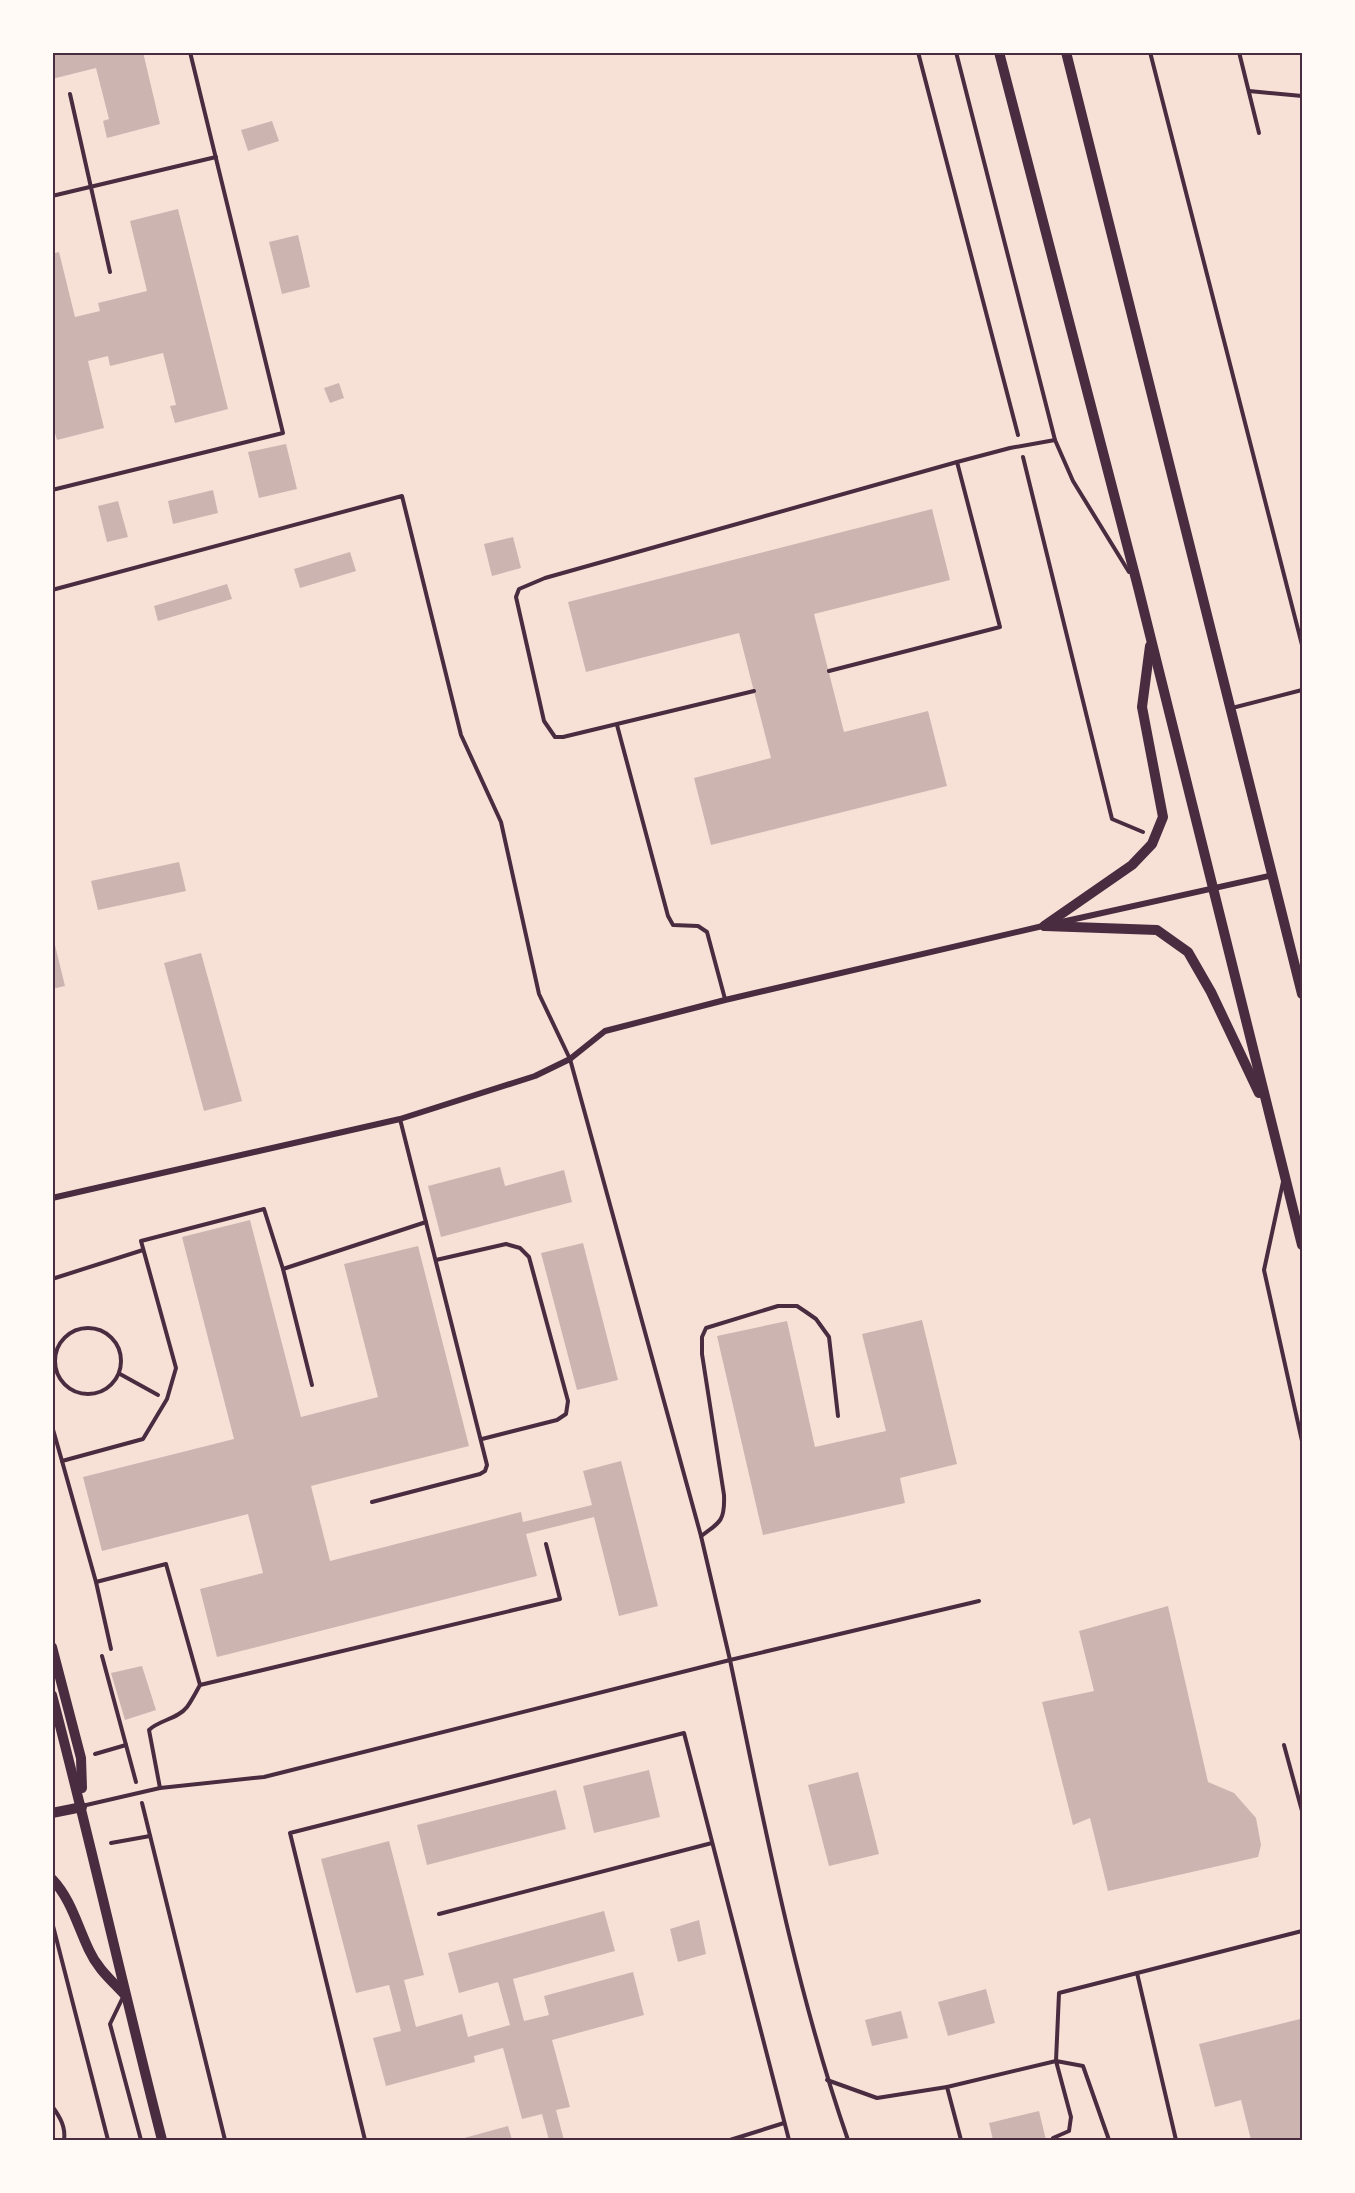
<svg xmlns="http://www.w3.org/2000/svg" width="1355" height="2193" viewBox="0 0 1355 2193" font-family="'Crimson Pro',serif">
	<rect width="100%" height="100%" fill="#f7e1d7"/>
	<g fill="#ccb4b1">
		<path d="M52 52H143L160 124 107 138 103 121 109 119 96 68 52 79Z"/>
		<path d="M272 121 279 141 248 151 241 130Z"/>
		<path d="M178 209 228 409 175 423 170 406 176 405 163 353 110 366 108 356 88 361 104 428 57 440 52 423V254L59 252 75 317 100 311 98 303 147 291 130 221Z"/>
		<path d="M298 235 310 287 282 294 269 242Z"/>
		<path d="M339 383 344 398 330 403 324 388Z"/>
		<path d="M286 444 297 489 259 498 248 452Z"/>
		<path d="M213 490 218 513 173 524 168 501Z"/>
		<path d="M118 501 128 537 107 542 98 506Z"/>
		<path d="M932 509 950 580 814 614 844 732 928 711 947 786 711 845 694 778 771 758 739 633 586 672 568 602Z"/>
		<path d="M513 537 521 568 492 576 484 544Z"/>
		<path d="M350 552 356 571 300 588 294 569Z"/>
		<path d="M227 584 232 599 158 621 154 606Z"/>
		<path d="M179 862 186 891 98 910 91 881Z"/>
		<path d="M52 933 65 986 52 989Z"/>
		<path d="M201 953 242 1101 204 1111 164 963Z"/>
		<path d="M500 1167 505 1186 564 1170 572 1202 441 1237 428 1186Z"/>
		<path d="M250 1220 301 1417 378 1397 344 1264 418 1246 469 1446 311 1486 330 1561 521 1512 523 1522 592 1505 583 1471 621 1461 658 1606 619 1616 594 1517 526 1534 537 1576 217 1657 200 1589 263 1573 248 1514 102 1551 83 1477 234 1439 182 1237Z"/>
		<path d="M583 1243 618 1380 577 1390 541 1253Z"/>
		<path d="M922 1320 957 1464 900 1478 905 1503 763 1535 717 1336 787 1321 815 1447 886 1431 862 1334Z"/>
		<path d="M1168 1606 1208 1782 1234 1793 1256 1818 1261 1845 1258 1857 1108 1891 1090 1818 1073 1825 1042 1702 1094 1691 1079 1631Z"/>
		<path d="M142 1666 156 1710 125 1720 111 1673Z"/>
		<path d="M649 1770 660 1817 594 1833 583 1786Z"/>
		<path d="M858 1772 879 1854 829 1866 808 1785Z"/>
		<path d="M556 1790 566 1829 427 1865 417 1825Z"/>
		<path d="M389 1841 424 1975 404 1980 416 2027 462 2014 468 2037 510 2025 498 1982 459 1993 448 1953 604 1911 615 1951 513 1979 524 2021 549 2015 544 1996 633 1972 644 2015 552 2040 570 2107 556 2110 564 2140H549L542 2114 522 2119 503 2048 474 2056 475 2062 386 2086 373 2038 401 2031 389 1985 356 1993 321 1859Z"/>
		<path d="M699 1920 706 1954 678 1962 670 1929Z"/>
		<path d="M986 1989 995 2023 948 2036 938 2002Z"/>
		<path d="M901 2011 908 2038 872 2046 865 2020Z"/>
		<path d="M1300 2019 1302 2028V2140H1251L1241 2100 1215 2107 1199 2044Z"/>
		<path d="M1039 2111 1046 2140H993L989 2123Z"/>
		<path d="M508 2126 512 2140H457Z"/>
	</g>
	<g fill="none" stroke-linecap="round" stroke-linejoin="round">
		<g stroke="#4a2c40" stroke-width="4">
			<path d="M918 52 1018 435"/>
			<path d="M1150 52 1302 645"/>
			<path d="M1023 457 1112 819 1143 832"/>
			<circle cx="88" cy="1361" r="33"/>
			<path d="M120 1374 158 1395"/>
			<path d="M102 1656 136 1782"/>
			<path d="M95 1754 126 1745"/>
			<path d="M142 1803 225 2140"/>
			<path d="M111 1843 150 1836"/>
			<path d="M52 1922 108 2140"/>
			<path d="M52 2106C60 2117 66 2127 64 2140"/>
		</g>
		<g stroke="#4a2c40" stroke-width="4">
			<path d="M956 52 1055 440 1073 481 1129 572"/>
			<path d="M1239 52 1259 133"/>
			<path d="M1249 91 1302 96"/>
			<path d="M70 94 110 272"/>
			<path d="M52 196 216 157"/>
			<path d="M52 490 283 433 190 52"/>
			<path d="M52 590 402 496 461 735 501 822 539 994 570 1059 701 1536 730 1660 264 1777 160 1788 82 1806"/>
			<path d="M829 671 1000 627 957 462"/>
			<path d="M754 691 563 737H555L544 721 516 597 519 589 545 578 957 462 1010 448 1055 440"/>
			<path d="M1232 708 1302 690"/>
			<path d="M617 725 668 916 673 925 698 926 707 932 725 999"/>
			<path d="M1283 1182 1264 1270 1302 1441"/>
			<path d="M436 1260 506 1244 520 1248 529 1257 568 1401 566 1414 557 1420 482 1439"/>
			<path d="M283 1269 264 1209 141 1241 176 1368 167 1399 143 1439 62 1461 96 1582 166 1564 200 1685 560 1599 546 1544"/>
			<path d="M52 1279 143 1250"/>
			<path d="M312 1385 283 1269 426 1222"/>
			<path d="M52 1426 62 1461"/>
			<path d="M372 1502 480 1474 485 1471 487 1465 400 1119"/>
			<path d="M701 1536C721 1522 725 1520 724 1495L702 1354V1337L706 1328 778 1306H797L806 1312 816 1319 829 1337 838 1416"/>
			<path d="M96 1582 111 1649"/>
			<path d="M1284 1745 1302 1811"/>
			<path d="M160 1788 149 1730C159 1720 178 1719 187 1707 192 1700 196 1692 200 1685"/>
			<path d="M439 1914 712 1843"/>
			<path d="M1137 1973 1176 2140"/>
			<path d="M124 1995 110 2024 141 2140"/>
			<path d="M827 2080 877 2098 947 2087"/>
			<path d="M1053 2138 1069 2131 1071 2117 1056 2061 1083 2066 1109 2140"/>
			<path d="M365 2140 290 1833 684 1733 789 2140"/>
			<path d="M730 2140 784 2123"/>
			<path d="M848 2140C794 1984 764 1822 730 1660L979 1601"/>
			<path d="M961 2140 947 2087 1056 2061 1059 1993 1302 1931"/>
		</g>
		<g stroke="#4a2c40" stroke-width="6">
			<path d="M1057 923 1273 875"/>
			<path d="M52 1198 400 1119 535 1076 570 1059 605 1031 725 1000 1047 925"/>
		</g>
		<g stroke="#4a2c40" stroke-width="10">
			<path d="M999 52 1138 587 1302 1245"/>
			<path d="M1066 52 1302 994"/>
			<path d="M1044 926 1132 865 1152 844 1163 817 1142 707 1150 646"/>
			<path d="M1045 926 1157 930 1188 952 1211 992 1259 1093"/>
			<path d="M52 1647 81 1758 82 1788"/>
			<path d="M52 1695C91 1843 124 1992 162 2140"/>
			<path d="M52 1813 82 1807"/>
			<path d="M52 1879C71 1899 77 1925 89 1950 97 1968 111 1980 124 1994"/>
		</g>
	</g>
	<rect width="1355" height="2193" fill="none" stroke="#fffaf5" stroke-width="108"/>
	<rect x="54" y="54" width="1247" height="2085" fill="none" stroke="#4a2c40" stroke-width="2"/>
</svg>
